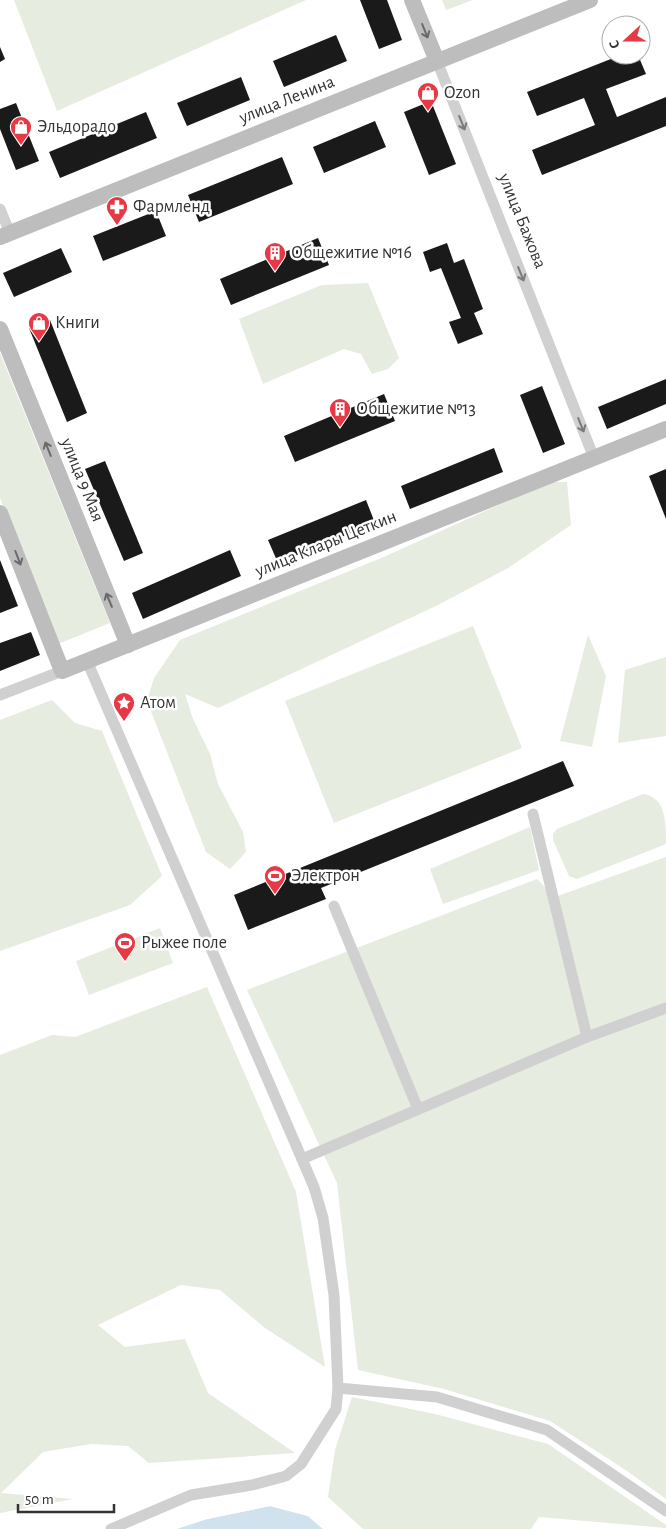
<svg xmlns="http://www.w3.org/2000/svg" width="666" height="1529" viewBox="0 0 666 1529" font-family="'Alegreya Sans',sans-serif">
	<rect width="100%" height="100%" fill="#fff"/>
	<g fill="#e6ecdf">
		<path d="M14 0H306L57 111Z"/>
		<path d="M442 0H473L446 10Z"/>
		<path d="M368 283 399 358 388 369 372 374 361 354 344 349 263 384 239 319 322 285Z"/>
		<path d="M0 353 110 623 58 644 0 498Z"/>
		<path d="M549 482H567L571 525 508 568 438 605 218 708 185 694 193 719 210 754 218 784 243 832 246 852 230 869 206 852 147 701 154 678 180 640 386 556Z"/>
		<path d="M473 626 522 748 334 823 285 701Z"/>
		<path d="M588 635 606 676 592 747 560 741Z"/>
		<path d="M666 657V736L618 743 625 670Z"/>
		<path d="M52 700 75 723 102 731 162 876 130 905 0 951V720Z"/>
		<path d="M643 794C666 797 666 823 666 844L577 879 569 876 553 840V834L557 829Z"/>
		<path d="M530 827 539 870 443 904 430 869Z"/>
		<path d="M666 857V1499L627 1471 550 1421 444 1389 358 1370 337 1183 247 990 537 879 555 897Z"/>
		<path d="M160 928 173 963 89 995 76 961Z"/>
		<path d="M207 987 296 1192 325 1367 265 1328 220 1290 181 1285 98 1325 125 1347 185 1339 208 1393 295 1453 149 1463 128 1446 91 1444 43 1452 1 1493 73 1499 0 1513V1055L52 1035 75 1037Z"/>
		<path d="M352 1397 435 1414 548 1444 666 1525V1528L539 1517 531 1529H363L328 1497 335 1450Z"/>
	</g>
	<path fill="#cfe2ee" d="M270 1506 308 1516 323 1529H177L207 1519Z"/>
	<path fill="#fff" d="M270 1504 310 1514 325 1529H323L308 1516 270 1506 207 1519 174 1529 176 1527 206 1517Z"/>
	<g fill="#1a1a1a">
		<path d="M360 0H387L402 40 379 49Z"/>
		<path d="M336 35 347 61 284 87 273 61Z"/>
		<path d="M0 47 5 59 0 62Z"/>
		<path d="M621 55H638L646 74 606 89 617 117 666 97V126L542 175 532 150 595 125 584 98 537 116 527 92Z"/>
		<path d="M241 77 250 100 187 126 177 103Z"/>
		<path d="M431 101 456 164 429 175 404 112Z"/>
		<path d="M16 103 39 161 16 170 0 129V109Z"/>
		<path d="M146 112 157 138 60 178 49 152Z"/>
		<path d="M375 121 386 147 324 173 313 147Z"/>
		<path d="M282 157 293 184 199 222 188 195Z"/>
		<path d="M156 211 166 236 103 261 93 236Z"/>
		<path d="M318 238 329 265 231 305 220 279Z"/>
		<path d="M447 243 454 263 464 259 483 309 474 313 483 334 458 344 449 322 461 318 441 268 430 272 423 252Z"/>
		<path d="M61 248 72 272 14 297 3 273Z"/>
		<path d="M50 320 87 413 67 422 29 328Z"/>
		<path d="M666 379V404L607 429 598 407Z"/>
		<path d="M542 386 565 444 543 453 520 395Z"/>
		<path d="M384 394 395 421 295 462 284 436Z"/>
		<path d="M494 448 503 472 410 509 401 486Z"/>
		<path d="M105 461 143 553 124 561 85 469Z"/>
		<path d="M666 469V519L649 476Z"/>
		<path d="M366 500 375 523 278 563 268 540Z"/>
		<path d="M230 550 241 576 143 619 132 593Z"/>
		<path d="M0 560 18 606 0 613Z"/>
		<path d="M31 632 40 655 0 671V643Z"/>
		<path d="M563 761 574 786 321 888 326 899 248 930 234 895Z"/>
	</g>
	<g fill="none" stroke-linecap="round" stroke-linejoin="round">
		<g stroke="#d0d0d0" stroke-width="11">
			<path d="M437 61 594 458"/>
			<path d="M0 209 10 233"/>
			<path d="M87 661 314 1187 323 1218 334 1295 338 1388 336 1409 301 1464 286 1476 252 1485 191 1495 111 1529"/>
			<path d="M0 695 62 671"/>
			<path d="M533 814 587 1037"/>
			<path d="M334 906 418 1109"/>
			<path d="M302 1159 587 1037 666 1008"/>
			<path d="M338 1388 437 1397 547 1430 666 1511"/>
		</g>
		<g stroke="#bdbdbd" stroke-width="16">
			<path d="M412 0 437 61"/>
			<path d="M0 237 590 0"/>
			<path d="M0 329 128 645"/>
			<path d="M0 513 62 671 666 429"/>
		</g>
	</g>
	<defs><path id="oneway-shaft" d="M-6 0H5M1.5-3L5.5 0L1.5 3" fill="none" stroke-width="1.6" stroke-linecap="round" stroke-linejoin="round" transform="scale(1.25)"/></defs>
	<g stroke="#6a6a6a">
		<use href="#oneway-shaft" transform="translate(425 31) rotate(68)"/>
		<use href="#oneway-shaft" transform="translate(48 449) rotate(-112)"/>
		<use href="#oneway-shaft" transform="translate(18 558) rotate(69)"/>
		<use href="#oneway-shaft" transform="translate(109 600) rotate(-113)"/>
	</g>
	<g stroke="#7a7a7a">
		<use href="#oneway-shaft" transform="translate(462 123) rotate(68)"/>
		<use href="#oneway-shaft" transform="translate(521 274) rotate(68)"/>
		<use href="#oneway-shaft" transform="translate(581 425) rotate(68)"/>
	</g>
	<defs>
		<g id="shop-pin" transform="scale(1.125)"><path d="M0 17L-7.5 6A9.5 9.5 0 1 1 7.5 6Z" fill="#e63946" stroke="#fff"/><path d="M-5-2.5h2.3a2.7 3.5 0 0 1 5.4 0H5L5.5 6h-11ZM-1.5-2.5h3a1.5 2.3 0 0 0-3 0Z" fill="#fff"/></g>
		<g id="pharmacy-pin" transform="scale(1.125)"><path d="M0 17L-7.5 6A9.5 9.5 0 1 1 7.5 6Z" fill="#e63946" stroke="#fff"/><path d="M-2-6h4v4h4v4h-4v4h-4v-4h-4v-4h4Z" fill="#fff"/></g>
		<g id="building-pin" transform="scale(1.125)"><path d="M0 17L-7.5 6A9.5 9.5 0 1 1 7.5 6Z" fill="#e63946" stroke="#fff"/><path d="M-4-6H4V6H1V3H-1V6H-4ZM-2.5-4.3h1.7v1.8h-1.7ZM.8-4.3h1.7v1.8H.8ZM-2.5-1h1.7V.8h-1.7ZM.8-1h1.7V.8H.8Z" fill="#fff"/></g>
		<g id="sight-pin" transform="scale(1.125)"><path d="M0 17L-7.5 6A9.5 9.5 0 1 1 7.5 6Z" fill="#e63946" stroke="#fff"/><path d="M0-6L1.8-2.2L6-1.7L2.9 1.2L3.7 5.4L0 3.3L-3.7 5.4L-2.9 1.2L-6-1.7L-1.8-2.2Z" fill="#fff"/></g>
		<g id="stadium-pin" transform="scale(1.125)"><path d="M0 17L-7.5 6A9.5 9.5 0 1 1 7.5 6Z" fill="#e63946" stroke="#fff"/><path d="M0-5a6.5 5 0 1 0 0 10a6.5 5 0 1 0 0-10ZM-3.5-1.8h7v3.6h-7Z" fill="#fff"/></g>
	</defs>
	<g fill-rule="evenodd">
		<use href="#shop-pin" x="428" y="93"/>
		<use href="#shop-pin" x="21" y="127"/>
		<use href="#pharmacy-pin" x="117" y="207"/>
		<use href="#building-pin" x="275" y="253"/>
		<use href="#shop-pin" x="39" y="323"/>
		<use href="#building-pin" x="340" y="409"/>
		<use href="#sight-pin" x="124" y="703"/>
		<use href="#stadium-pin" x="275" y="876"/>
		<use href="#stadium-pin" x="125" y="943"/>
	</g>
	<g text-anchor="middle" dominant-baseline="central" stroke-width="5" stroke-linejoin="round" paint-order="stroke">
		<g font-size="18" fill="#333" stroke="#fff" text-anchor="start">
			<text x="444" y="93">Ozon</text>
			<text x="37" y="127">Эльдорадо</text>
			<text x="133" y="207">Фармленд</text>
			<text x="291" y="253">Общежитие №16</text>
			<text x="55" y="323">Книги</text>
			<text x="356" y="409">Общежитие №13</text>
			<text x="140" y="703">Атом</text>
			<text x="291" y="876">Электрон</text>
			<text x="141" y="943">Рыжее поле</text>
		</g>
		<g font-size="18" fill="#333" stroke="#fff">
			<text transform="translate(287 100) rotate(-22)">улица Ленина</text>
			<text transform="translate(522 221) rotate(68)">улица Бажова</text>
			<text transform="translate(82 480) rotate(68)">улица 9 Мая</text>
			<text transform="translate(326 544) rotate(-22)">улица Клары Цеткин</text>
		</g>
	</g>
	<g transform="translate(626 40) rotate(249)"><circle r="24" fill="#ffffff" stroke="#adadad"/>
	<path d="M0-4L9 19L0 12L-9 19Z" fill="#e63946"/>
	<text y="-8" font-size="14" font-weight="bold" text-anchor="middle" fill="#333333">С</text>
	</g>
	<path d="M18 1504v8h96v-8" fill="none" stroke="#333333" stroke-width="2.5"/>
	<text x="25" y="1504" font-size="15" fill="#333333" stroke="#ffffff" stroke-width="4" paint-order="stroke">50 m</text>
</svg>
